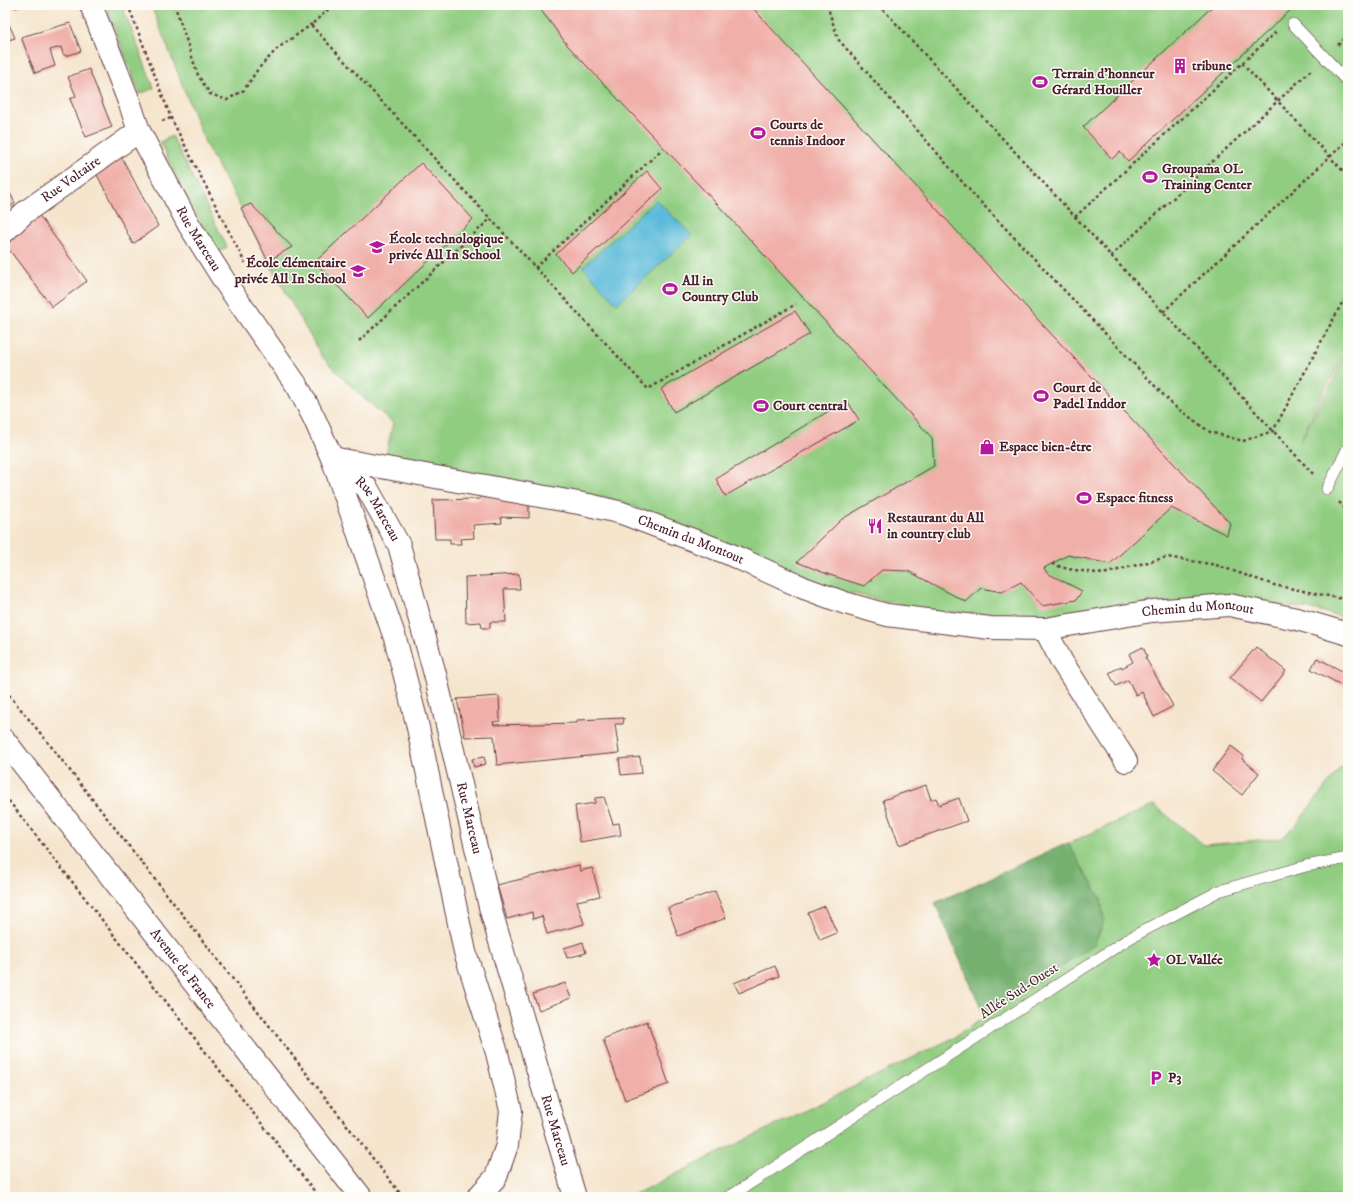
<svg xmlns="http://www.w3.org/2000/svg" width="1353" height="1202" viewBox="0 0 1353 1202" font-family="'IM FELL DW Pica',serif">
	<rect width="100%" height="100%" fill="#fdfcf7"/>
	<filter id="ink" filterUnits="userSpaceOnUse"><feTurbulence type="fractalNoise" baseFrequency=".025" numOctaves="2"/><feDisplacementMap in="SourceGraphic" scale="8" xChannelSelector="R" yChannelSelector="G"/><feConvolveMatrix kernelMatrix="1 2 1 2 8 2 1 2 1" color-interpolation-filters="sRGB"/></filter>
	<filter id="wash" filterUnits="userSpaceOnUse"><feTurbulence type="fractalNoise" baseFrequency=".012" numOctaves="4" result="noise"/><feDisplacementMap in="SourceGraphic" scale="16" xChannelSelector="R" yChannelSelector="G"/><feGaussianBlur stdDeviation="0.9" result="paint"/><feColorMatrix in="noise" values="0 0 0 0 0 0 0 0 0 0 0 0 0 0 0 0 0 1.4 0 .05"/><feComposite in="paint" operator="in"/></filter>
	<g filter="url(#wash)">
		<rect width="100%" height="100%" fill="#f5e5cd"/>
		<g fill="#91cd81" stroke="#6e7656">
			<path d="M105 5H122L154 88 140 94Z"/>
			<path d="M151 5H1348V349L1325 389 1300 442 1348 352V619L1317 610 1243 600 1044 618 930 611 823 587 620 501 386 455 393 423 359 394 322 357 268 261 241 208 206 145Z"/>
			<path d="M172 136 227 247 217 253 170 164 160 142Z"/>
			<path d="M1348 758V1197H629L953 1038 985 1017 935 903 1154 805 1204 845 1282 838 1296 825Z"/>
		</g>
		<path fill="#74b06f" stroke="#5f684d" d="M1068 843 1101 899 1104 920 1095 944 985 1016 935 903Z"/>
		<path fill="#5cbbda" stroke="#536d82" d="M656 200 692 235 617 304 583 267Z"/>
		<g id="blocks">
			<g fill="#f0afa8">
				<path d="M14 5H25L15 8Z"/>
				<path d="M537 5H750L1040 322 1230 523 1227 535 1171 508 1110 564 1068 555 1044 568 1047 573 1082 591 1076 600 1042 606 1021 582 1002 592 981 588 966 602 908 571 882 570 864 586 827 574 797 562 842 519 934 466 932 438 731 219 568 46Z"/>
				<path d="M1214 5H1296L1128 161 1120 152 1112 159 1083 127Z"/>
				<path d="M5 15 15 38 5 41Z"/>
				<path d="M70 23 81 51 66 56 63 54 61 47 50 50 55 66 35 73 21 37Z"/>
				<path d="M89 69 112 127 86 137 70 99 76 96 68 77Z"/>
				<path d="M121 156 158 226 133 244 95 171Z"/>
				<path d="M421 163 473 219 368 318 315 262Z"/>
				<path d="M647 171 662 189 572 272 556 254Z"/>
				<path d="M5 183 15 203 5 210Z"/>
				<path d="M251 204 292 247 268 261 241 208Z"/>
				<path d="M38 214 87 281 52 307 5 244V239Z"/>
				<path d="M795 311 810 334 674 412 661 389Z"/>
				<path d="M847 400 859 420 725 496 716 479Z"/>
				<path d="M480 493 529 502V518L501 517 502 523 473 525 474 538 460 539 461 544H450V539H435L433 500 480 499Z"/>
				<path d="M519 574 520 589H504L506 622H490V628H482L481 622 466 623 465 577Z"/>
				<path d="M1143 647 1147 656 1145 657 1173 706 1154 717 1142 692 1136 695 1128 680 1116 686 1109 673 1121 666 1122 668 1133 662 1129 654Z"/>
				<path d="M1256 647 1286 671 1261 702 1230 678Z"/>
				<path d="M1317 658 1348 674 1343 686 1311 669Z"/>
				<path d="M499 696 500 721 493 722 494 725 577 723V720L624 718 623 724H615L619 753 497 765 494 736 465 737 457 699Z"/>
				<path d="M1231 746 1244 756 1242 759 1259 773 1242 795 1212 771Z"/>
				<path d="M484 757 486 764 474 767 472 759Z"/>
				<path d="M640 757 642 773 621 775 619 759Z"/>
				<path d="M926 785 931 800 936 798 939 805 959 798 967 821 899 845 883 800Z"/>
				<path d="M604 797 613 824 619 823 621 835 580 842 575 806 595 803V798Z"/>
				<path d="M579 865 580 871 592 868 600 896 577 901 584 924 547 934 542 916 533 919 532 912 507 919 497 885Z"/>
				<path d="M715 891 726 918 678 936 668 908Z"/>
				<path d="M825 906 837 933 820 940 808 913Z"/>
				<path d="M583 942 586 953 567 958 564 948Z"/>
				<path d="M775 966 779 976 739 993 734 983Z"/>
				<path d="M565 983 571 998 539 1010 533 994Z"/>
				<path d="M647 1021 669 1084 625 1100 603 1039Z"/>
			</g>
		</g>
	</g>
	<g filter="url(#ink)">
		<use href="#blocks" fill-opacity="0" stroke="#643d43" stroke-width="1"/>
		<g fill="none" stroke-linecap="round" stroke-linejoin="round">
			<g stroke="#643d43" stroke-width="12">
				<g id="service">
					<path d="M1293 24 1348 82"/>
					<path d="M1327 489 1348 448"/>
					<path d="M729 1197 1130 938 1219 891 1306 866 1348 858"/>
				</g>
			</g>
			<g stroke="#643d43" stroke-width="24">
				<g id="minor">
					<path id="s1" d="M5 231 24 213 139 131"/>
					<path id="s2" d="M332 458 589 505 622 513 727 553 804 588 845 603 887 615 990 628 1045 629 1152 611 1229 605 1297 619 1348 634"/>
					<path id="s3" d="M333 459 367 488 399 545 435 674 491 911 575 1197"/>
					<path d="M1045 629 1062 662 1126 761"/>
				</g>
			</g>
			<g stroke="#643d43" stroke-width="24">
				<g id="tertiary">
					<path id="s4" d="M91 5 130 104 139 131 189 225 227 285 298 387 314 418 332 458 395 638 417 723 465 952 497 1053 511 1111 507 1145 496 1177 478 1197"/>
					<path id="s5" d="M5 741 361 1197"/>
				</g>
			</g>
			<g stroke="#643d43" stroke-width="2.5" stroke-dasharray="3 3" stroke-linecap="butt">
				<path d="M128 5 171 118 245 263"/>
				<path d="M173 5 177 12 198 75 210 94 227 100 244 90 258 69 278 48 311 25 307 22"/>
				<path d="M333 5 311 25 648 389 796 304"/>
				<path d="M827 5 838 39 971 192 1173 405 1210 432 1243 441 1273 431 1342 303 1348 295"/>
				<path d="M879 5 1314 475"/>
				<path d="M1338 45 1348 36"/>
				<path d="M1242 63 1345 173"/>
				<path d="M162 121 171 118"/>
				<path d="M1075 217 1276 32"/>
				<path d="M1111 256 1311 70"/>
				<path d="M535 268 660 151"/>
				<path d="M1163 312 1348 140"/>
				<path d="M359 341 490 219"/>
				<path d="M1339 502 1348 512"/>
				<path d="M1052 564 1068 569 1103 574 1167 557 1216 565 1274 585 1348 600"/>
				<path d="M5 690 50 745 403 1197"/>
				<path d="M5 796 319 1197"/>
			</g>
			<use href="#service" stroke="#fff" stroke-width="11"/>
			<use href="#minor" stroke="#fff" stroke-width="22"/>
			<use href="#tertiary" stroke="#fff" stroke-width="22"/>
		</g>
	</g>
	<defs>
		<g id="building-bare" transform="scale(1.2)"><path d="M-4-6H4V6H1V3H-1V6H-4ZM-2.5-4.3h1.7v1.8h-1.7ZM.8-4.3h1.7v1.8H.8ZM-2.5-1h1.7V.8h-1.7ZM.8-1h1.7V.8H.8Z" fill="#b5179e" stroke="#fdfcf7" stroke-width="2.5" paint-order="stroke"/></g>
		<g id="stadium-bare" transform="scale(1.2)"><path d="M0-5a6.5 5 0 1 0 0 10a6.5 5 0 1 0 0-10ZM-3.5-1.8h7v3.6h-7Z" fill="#b5179e" stroke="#fdfcf7" stroke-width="2.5" paint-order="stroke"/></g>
		<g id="school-bare" transform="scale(1.2)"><path d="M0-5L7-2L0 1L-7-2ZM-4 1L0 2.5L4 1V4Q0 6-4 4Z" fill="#b5179e" stroke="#fdfcf7" stroke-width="2.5" paint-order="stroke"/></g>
		<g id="shop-bare" transform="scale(1.2)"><path d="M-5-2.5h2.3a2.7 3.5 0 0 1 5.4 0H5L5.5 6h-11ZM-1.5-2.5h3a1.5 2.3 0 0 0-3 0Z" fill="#b5179e" stroke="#fdfcf7" stroke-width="2.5" paint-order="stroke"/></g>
		<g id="restaurant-bare" transform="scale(1.2)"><path d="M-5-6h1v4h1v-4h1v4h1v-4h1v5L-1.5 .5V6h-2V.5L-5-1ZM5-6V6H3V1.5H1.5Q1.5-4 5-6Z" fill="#b5179e" stroke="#fdfcf7" stroke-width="2.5" paint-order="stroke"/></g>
		<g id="sight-bare" transform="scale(1.2)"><path d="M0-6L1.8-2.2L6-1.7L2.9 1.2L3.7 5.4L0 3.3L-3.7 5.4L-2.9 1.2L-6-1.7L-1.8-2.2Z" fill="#b5179e" stroke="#fdfcf7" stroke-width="2.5" paint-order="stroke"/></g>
		<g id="parking-bare" transform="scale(1.2)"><path d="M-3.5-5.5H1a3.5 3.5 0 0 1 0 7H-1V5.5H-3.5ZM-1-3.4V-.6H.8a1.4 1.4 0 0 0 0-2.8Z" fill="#b5179e" stroke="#fdfcf7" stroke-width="2.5" paint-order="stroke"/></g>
	</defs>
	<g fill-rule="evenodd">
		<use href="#building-bare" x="1180" y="66"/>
		<use href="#stadium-bare" x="1040" y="82"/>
		<use href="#stadium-bare" x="758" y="133"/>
		<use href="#stadium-bare" x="1150" y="177"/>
		<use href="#school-bare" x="377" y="247"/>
		<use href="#school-bare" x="358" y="271"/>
		<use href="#stadium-bare" x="670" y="289"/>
		<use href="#stadium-bare" x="1041" y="396"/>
		<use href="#stadium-bare" x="761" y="406"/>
		<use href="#shop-bare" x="987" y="447"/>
		<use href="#stadium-bare" x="1084" y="498"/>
		<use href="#restaurant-bare" x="875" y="526"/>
		<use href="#sight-bare" x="1154" y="960"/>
		<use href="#parking-bare" x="1156" y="1078"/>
	</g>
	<g text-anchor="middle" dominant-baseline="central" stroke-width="3" stroke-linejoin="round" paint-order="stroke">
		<g font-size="14" font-weight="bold" fill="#4a1f2b" stroke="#fdfcf7" text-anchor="start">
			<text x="1192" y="66">tribune</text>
			<text x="1052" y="74">Terrain d'honneur<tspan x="1052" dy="16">Gérard Houiller</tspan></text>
			<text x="770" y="125">Courts de<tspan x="770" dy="16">tennis Indoor</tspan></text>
			<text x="1162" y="169">Groupama OL<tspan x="1162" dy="16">Training Center</tspan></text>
			<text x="389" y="239">École technologique<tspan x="389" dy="16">privée All In School</tspan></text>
			<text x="346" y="263" text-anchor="end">École élémentaire<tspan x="346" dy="16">privée All In School</tspan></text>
			<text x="682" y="281">All in<tspan x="682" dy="16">Country Club</tspan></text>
			<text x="1053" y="388">Court de<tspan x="1053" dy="16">Padel Inddor</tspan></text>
			<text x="773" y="406">Court central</text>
			<text x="999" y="447">Espace bien-être</text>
			<text x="1096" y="498">Espace fitness</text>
			<text x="887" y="518">Restaurant du All<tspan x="887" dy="16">in country club</tspan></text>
			<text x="1166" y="960">OL Vallée</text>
			<text x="1168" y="1078">P3</text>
		</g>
		<g font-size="14" fill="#4a1f2b" stroke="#fdfcf7">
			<text stroke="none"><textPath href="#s1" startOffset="84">Rue Voltaire</textPath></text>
			<text stroke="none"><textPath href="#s4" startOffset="258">Rue Marceau</textPath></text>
			<text stroke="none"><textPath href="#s3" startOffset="68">Rue Marceau</textPath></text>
			<text stroke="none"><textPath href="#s2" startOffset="369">Chemin du Montout</textPath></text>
			<text stroke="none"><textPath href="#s2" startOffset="893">Chemin du Montout</textPath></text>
			<text stroke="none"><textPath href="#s3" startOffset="392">Rue Marceau</textPath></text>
			<text stroke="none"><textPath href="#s5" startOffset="289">Avenue de France</textPath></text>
			<text transform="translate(1019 991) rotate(-33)">Allée Sud-Ouest</text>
			<text stroke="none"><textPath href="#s3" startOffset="716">Rue Marceau</textPath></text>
		</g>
	</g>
	<rect width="1353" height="1202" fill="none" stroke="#fdfcf7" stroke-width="20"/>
</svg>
